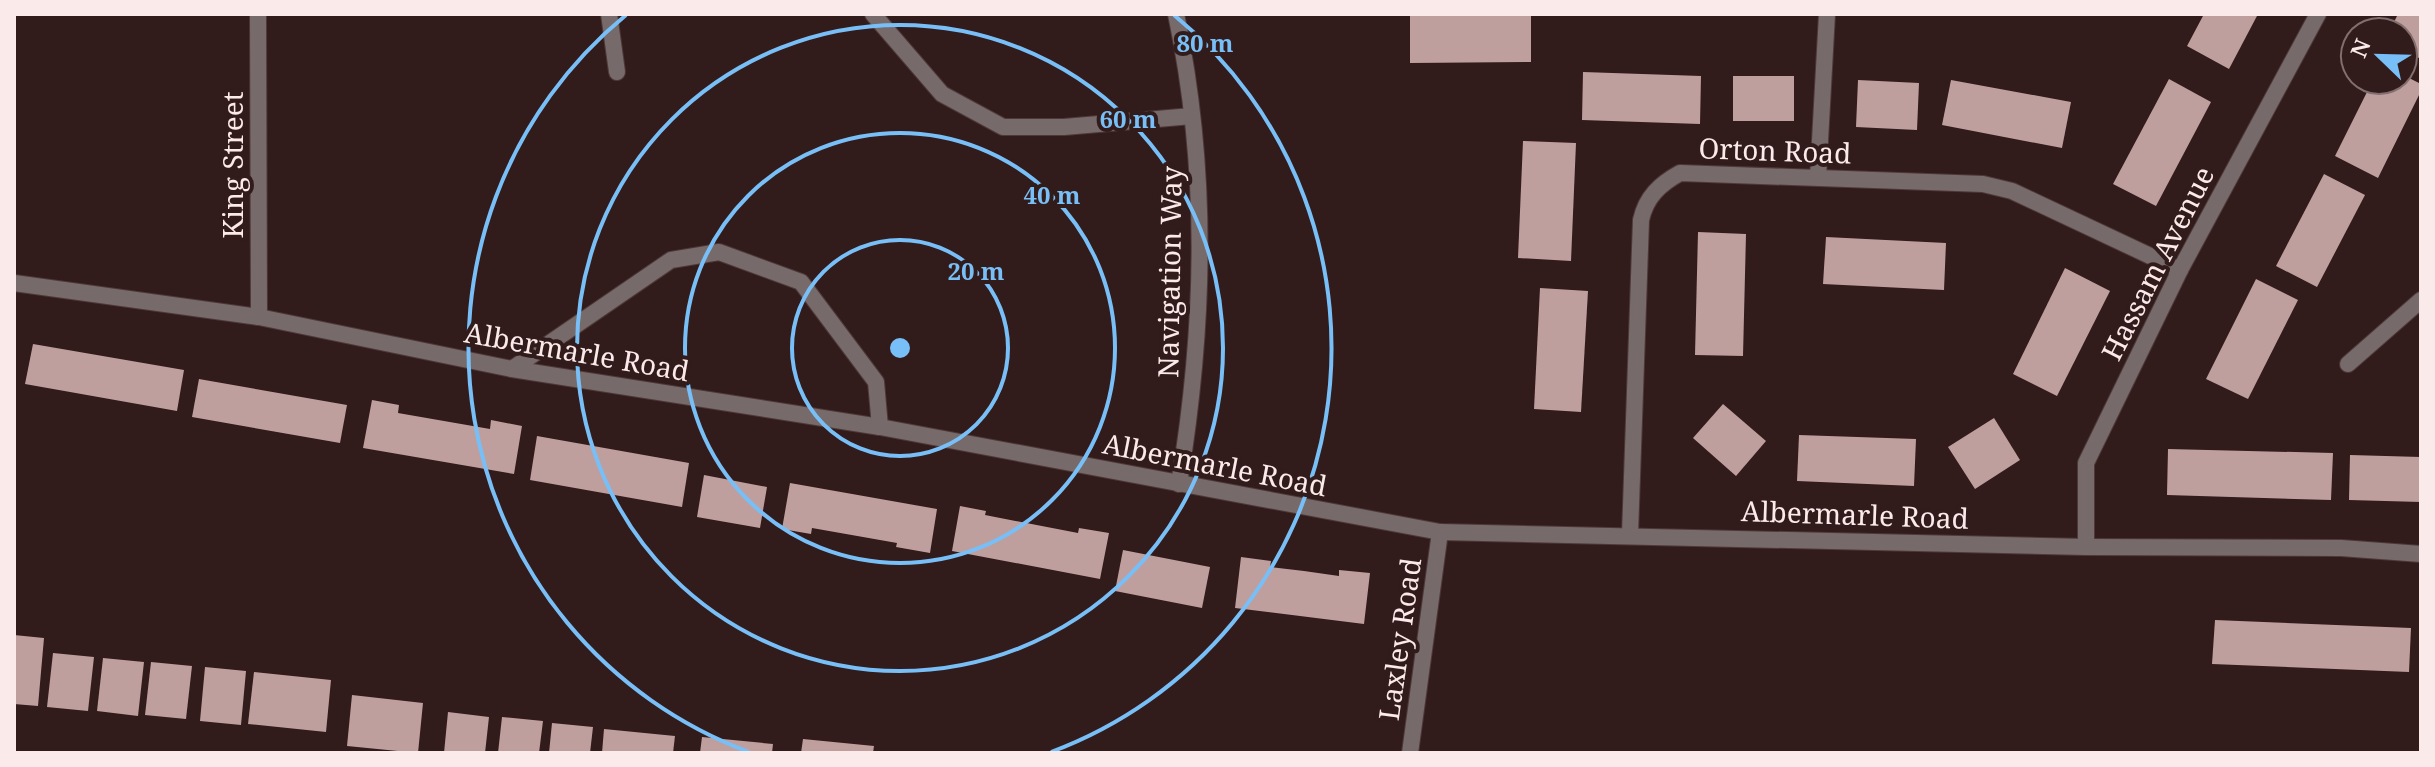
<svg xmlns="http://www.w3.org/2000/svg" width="2435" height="767" viewBox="0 0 2435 767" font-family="'Noto Serif',serif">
	<rect width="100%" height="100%" fill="#321b1b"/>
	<g fill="#be9f9e">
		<path d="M1410 14H1531V62L1410 63Z"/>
		<path d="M2204 14H2258L2229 69 2187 46Z"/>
		<path d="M2398 14H2421V59L2403 50V32H2389Z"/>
		<path d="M1583 72 1701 76 1700 124 1582 120Z"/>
		<path d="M2403 75 2421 84V91L2378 178 2335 156 2373 80H2403Z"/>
		<rect x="1733" y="76" width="61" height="45"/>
		<path d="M2169 79 2211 102 2156 206 2113 184Z"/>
		<path d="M1858 80 1919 83 1917 130 1856 127Z"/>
		<path d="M1951 80 2071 102 2062 148 1942 125Z"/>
		<path d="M1523 141 1576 143 1571 261 1518 258Z"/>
		<path d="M2324 174 2365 195 2317 287 2276 266Z"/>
		<path d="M1698 232 1746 234 1743 356 1695 355Z"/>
		<path d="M1826 237 1946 243 1944 290 1823 284Z"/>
		<path d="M2065 268 2110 291 2057 396 2013 374Z"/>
		<path d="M2256 279 2298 300 2248 399 2206 379Z"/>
		<path d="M1540 288 1588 291 1581 412 1534 409Z"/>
		<path d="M33 344 184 370 177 411 25 384Z"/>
		<path d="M199 379 347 405 340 443 192 417Z"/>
		<path d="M372 400 399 405 398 413 490 429 491 420 522 426 514 474 363 448Z"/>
		<path d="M1723 404 1766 441 1736 476 1693 438Z"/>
		<path d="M1994 418 2020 460 1975 489 1948 447Z"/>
		<path d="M1799 435 1916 439 1914 486 1797 481Z"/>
		<path d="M537 436 689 463 682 507 530 480Z"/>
		<path d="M2168 449 2333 453 2331 500 2167 495Z"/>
		<path d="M2350 455 2421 457V502L2349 500Z"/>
		<path d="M704 475 767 487 760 528 697 517Z"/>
		<path d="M790 483 937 509 930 553 896 547 897 543 812 528 811 534 782 529Z"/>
		<path d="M960 506 986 511 985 515 1078 533 1079 528 1109 533 1100 579 952 551Z"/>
		<path d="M1123 550 1210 567 1202 608 1115 591Z"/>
		<path d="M1241 557 1271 561 1270 567 1304 571 1339 576V570L1370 573 1364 624 1235 608Z"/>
		<path d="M2215 620 2411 628 2409 672 2212 664Z"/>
		<path d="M14 635 44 638 38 706 14 704Z"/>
		<path d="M53 653 94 657 88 711 47 707Z"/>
		<path d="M103 658 144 662 138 716 97 711Z"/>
		<path d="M151 662 192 666 186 719 145 715Z"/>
		<path d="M205 667 246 671 241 725 200 721Z"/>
		<path d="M254 672 331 680 326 732 248 724Z"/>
		<path d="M352 695 423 703 418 753 347 746Z"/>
		<path d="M448 712 489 717 485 753H444Z"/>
		<path d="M502 717 543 721 539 753H498Z"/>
		<path d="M552 723 593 727 590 753H549Z"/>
		<path d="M604 729 675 736 673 753H602Z"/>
		<path d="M702 737 773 744 772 753H700Z"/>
		<path d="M803 739 874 746 873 753H801Z"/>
	</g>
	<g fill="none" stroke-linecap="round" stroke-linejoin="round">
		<g stroke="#4e3838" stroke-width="18">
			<g id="service">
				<path d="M609 14 617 72"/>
				<path d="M2348 364 2421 300"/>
			</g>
		</g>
		<g stroke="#4e3838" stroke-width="18">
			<g id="minor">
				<path d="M258 14 259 317"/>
				<path d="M873 14 942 94 1003 127H1064L1192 116"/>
				<path d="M1176 14C1209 172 1205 325 1179 484"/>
				<path d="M1818 177 1827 14"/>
				<path d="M14 283 259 317 512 369 880 427 1440 532 2086 547 2341 548 2421 554"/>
				<path d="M512 369 671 260 719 252 801 282 876 382 880 427"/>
				<path d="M1630 534 1641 220C1646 197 1660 184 1680 173L1983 184 2012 191 2180 270"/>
				<path d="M2086 547V463L2180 270 2318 14"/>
				<path d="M1410 753 1440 532"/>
			</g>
		</g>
		<use href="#service" stroke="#776a6a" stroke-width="16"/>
		<use href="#minor" stroke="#776a6a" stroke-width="16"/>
	</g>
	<g fill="none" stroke="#78bff7" stroke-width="4">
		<circle cx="900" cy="348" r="108"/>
		<circle cx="900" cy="348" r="215"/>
		<circle cx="900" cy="348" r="323"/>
		<path d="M749 752A431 431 0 0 1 626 15M1174 15A431 431 0 0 1 1051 752"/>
	</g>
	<g text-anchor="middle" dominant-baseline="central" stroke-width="8" stroke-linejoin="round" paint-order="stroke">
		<g font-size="28" fill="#fbeaea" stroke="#321b1b">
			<text transform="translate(1775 150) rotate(2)">Orton Road</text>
			<text transform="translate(232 165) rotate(-90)">King Street</text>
			<text transform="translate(2157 263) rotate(-63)">Hassam Avenue</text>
			<text transform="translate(1169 272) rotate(-89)">Navigation Way</text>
			<text transform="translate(577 351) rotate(10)">Albermarle Road</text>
			<text transform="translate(1215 464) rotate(11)">Albermarle Road</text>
			<text transform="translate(1855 514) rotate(2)">Albermarle Road</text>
			<text transform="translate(1399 639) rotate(-82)">Laxley Road</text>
		</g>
	</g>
	<circle cx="900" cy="348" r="12" fill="#78bff7" stroke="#321b1b" stroke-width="4"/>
	<g font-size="24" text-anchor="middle" font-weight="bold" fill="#78bff7" stroke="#321b1b" stroke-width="8" stroke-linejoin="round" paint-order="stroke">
		<text x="1205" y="52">80 m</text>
		<text x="1128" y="128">60 m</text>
		<text x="1052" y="204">40 m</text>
		<text x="976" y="280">20 m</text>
	</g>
	<rect width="2435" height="767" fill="none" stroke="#fbeaea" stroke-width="32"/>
	<g transform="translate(2379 56) rotate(293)"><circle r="38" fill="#321b1b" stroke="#826e6e" stroke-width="2"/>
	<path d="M0-6L14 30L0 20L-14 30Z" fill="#78bff7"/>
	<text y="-12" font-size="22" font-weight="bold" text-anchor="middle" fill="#fbeaea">N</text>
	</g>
</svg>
